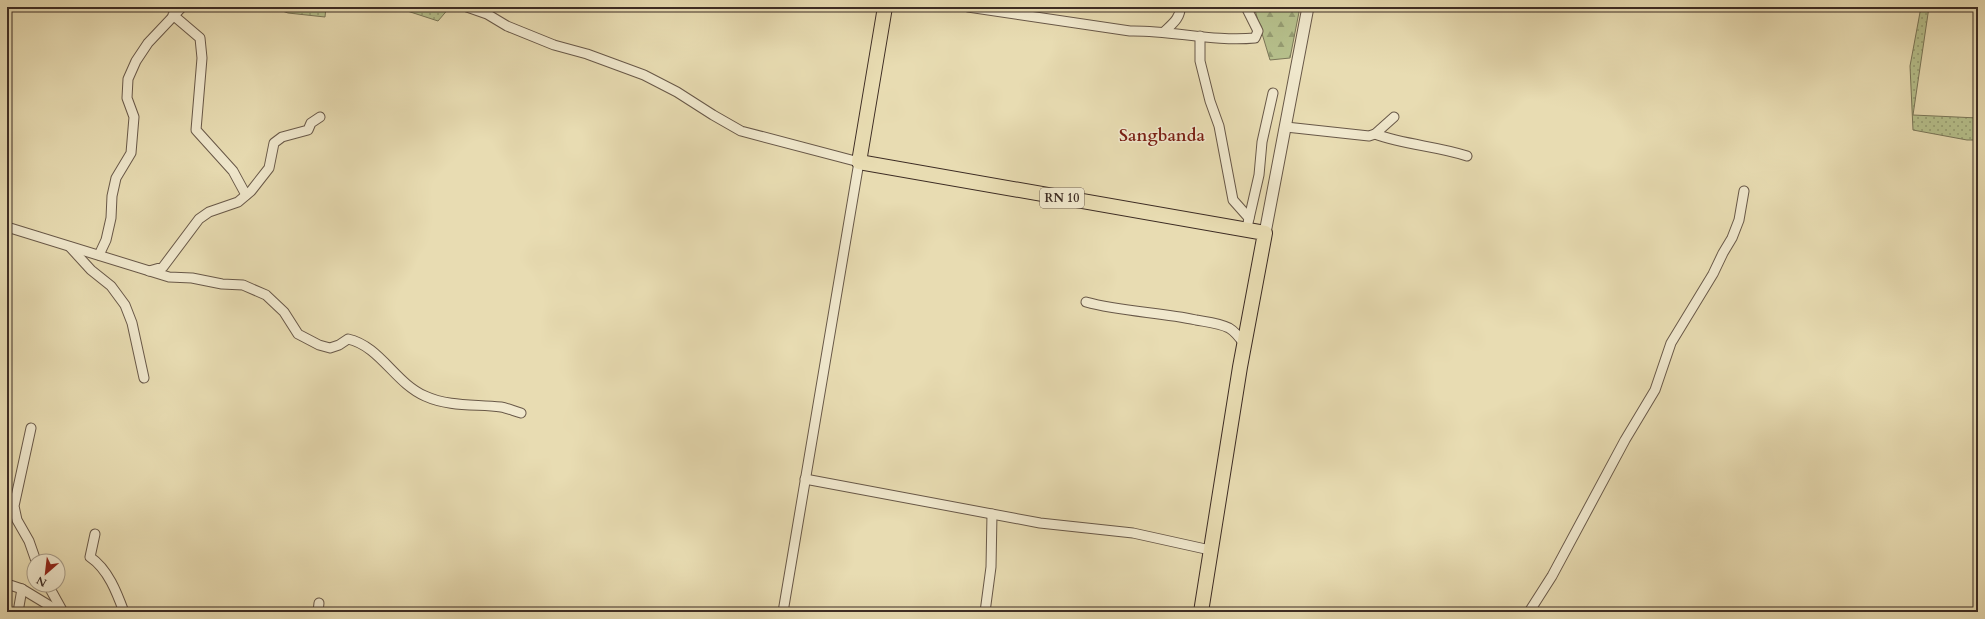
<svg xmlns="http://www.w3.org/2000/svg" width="1985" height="619" viewBox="0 0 1985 619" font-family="Cardo,serif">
	<defs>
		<pattern id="grass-dots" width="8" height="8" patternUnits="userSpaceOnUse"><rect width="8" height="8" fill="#b6c08c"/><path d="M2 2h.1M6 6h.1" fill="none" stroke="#959c72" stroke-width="1.8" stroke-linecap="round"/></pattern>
		<pattern id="forest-firs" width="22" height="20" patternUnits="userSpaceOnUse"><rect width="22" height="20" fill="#b6c08c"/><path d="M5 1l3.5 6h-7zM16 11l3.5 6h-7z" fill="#959c72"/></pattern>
	</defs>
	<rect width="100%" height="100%" fill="#e8dcb2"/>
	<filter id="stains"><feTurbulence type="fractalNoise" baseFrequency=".005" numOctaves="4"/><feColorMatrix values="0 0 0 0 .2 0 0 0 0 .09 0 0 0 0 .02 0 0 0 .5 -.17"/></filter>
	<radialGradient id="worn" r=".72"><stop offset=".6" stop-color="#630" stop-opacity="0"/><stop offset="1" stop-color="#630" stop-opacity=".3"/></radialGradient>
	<g fill="url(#grass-dots)" stroke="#7a7658">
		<path d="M271 7H326L325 17 288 13Z"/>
		<path d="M395 7H450L438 21Z"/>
		<path d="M1921 7H1929L1913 115 1978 118V140H1967L1913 130 1910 66Z"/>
	</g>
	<path fill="url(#forest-firs)" stroke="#7a7658" d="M1254 7H1300L1290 58 1270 60Z"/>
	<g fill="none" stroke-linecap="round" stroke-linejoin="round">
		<g stroke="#685848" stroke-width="11">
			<g id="minor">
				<path d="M467 7 487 14 507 26 554 45 587 54 644 75 677 92 713 115 741 131 859 162 783 612"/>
				<path d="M968 7 1130 31C1171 30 1213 42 1255 38L1258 31 1246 7"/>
				<path d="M173 15 200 38 202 58 196 130 233 171 246 195"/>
				<path d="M1164 32C1171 25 1181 18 1180 7"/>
				<path d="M1200 36V61L1210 101 1219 126 1233 200 1249 218"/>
				<path d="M1286 127 1369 136 1375 134 1394 117"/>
				<path d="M1375 134C1405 145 1437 146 1467 156"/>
				<path d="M1248 223 1259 175 1262 142 1273 93"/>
				<path d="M7 227 169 277 192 278 222 284 243 285 266 295 284 312 298 334 319 345 330 348 339 345 348 339C380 346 395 383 425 396 449 407 476 404 501 407 507 408 514 411 521 413"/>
				<path d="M70 247 91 270 111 286 125 305 132 323 144 378"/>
				<path d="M99 255 106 240 111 218 112 196 116 178 131 153 134 117 127 98 128 79 136 61 148 43 182 7"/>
				<path d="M149 271 163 267 199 219 209 212 238 202 251 191 269 168 274 143 282 137 308 130 311 123 320 117"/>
				<path d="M1086 302C1122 312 1160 312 1196 320 1207 322 1219 323 1229 328 1236 332 1240 338 1244 344"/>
				<path d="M31 428 14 506 17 520 29 541 36 561"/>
				<path d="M805 479 1040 523 1133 533 1210 550"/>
				<path d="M95 534 90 557C108 569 117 593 124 612"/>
				<path d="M7 584 22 589 60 612"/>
				<path d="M48 585 63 612"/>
				<path d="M18 612 22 589"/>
				<path d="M318 612 319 603"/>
				<path d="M985 612 991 567 992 514"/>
				<path d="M1529 612 1552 576 1625 440 1655 390 1671 343 1713 274 1723 253 1732 238 1739 220 1744 191"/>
			</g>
		</g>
		<g stroke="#685848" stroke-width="13">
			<path id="tertiary" d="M1265 233 1308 7"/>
		</g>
		<g stroke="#3d2c24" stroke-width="16">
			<path id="primary" d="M885 7 859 162 1265 233 1240 367 1201 612"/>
		</g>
		<use href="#minor" stroke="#f0e8cd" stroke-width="9"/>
		<use href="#tertiary" stroke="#f0e8cd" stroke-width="11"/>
		<use href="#primary" stroke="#e8dcb2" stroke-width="14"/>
	</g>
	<g text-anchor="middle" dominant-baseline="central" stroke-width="3" stroke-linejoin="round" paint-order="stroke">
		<rect fill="#f0e8cd" stroke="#736457" stroke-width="1" x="1040" y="188" width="44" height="20" rx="3"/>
		<g font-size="12" font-weight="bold" fill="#3d2c24">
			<text x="1062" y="198">RN 10</text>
		</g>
		<g font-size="17" font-weight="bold" fill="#7a1f14" stroke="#f0e8cd">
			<text x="1162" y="135">Sangbanda</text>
		</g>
	</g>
	<rect width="1985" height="619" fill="none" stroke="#e8dcb2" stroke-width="24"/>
	<rect x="8" y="8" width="1969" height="603" fill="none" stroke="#3d2c24" stroke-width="2"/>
	<rect x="12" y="12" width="1961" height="595" fill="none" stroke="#3d2c24"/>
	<g transform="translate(46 573) rotate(208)"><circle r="19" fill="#f0e8cd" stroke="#a89d89"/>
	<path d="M0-3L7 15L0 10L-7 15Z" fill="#8f2418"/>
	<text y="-6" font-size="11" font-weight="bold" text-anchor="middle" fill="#3d2c24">N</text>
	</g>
	<rect width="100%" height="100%" filter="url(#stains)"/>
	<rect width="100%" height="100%" fill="url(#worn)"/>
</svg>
